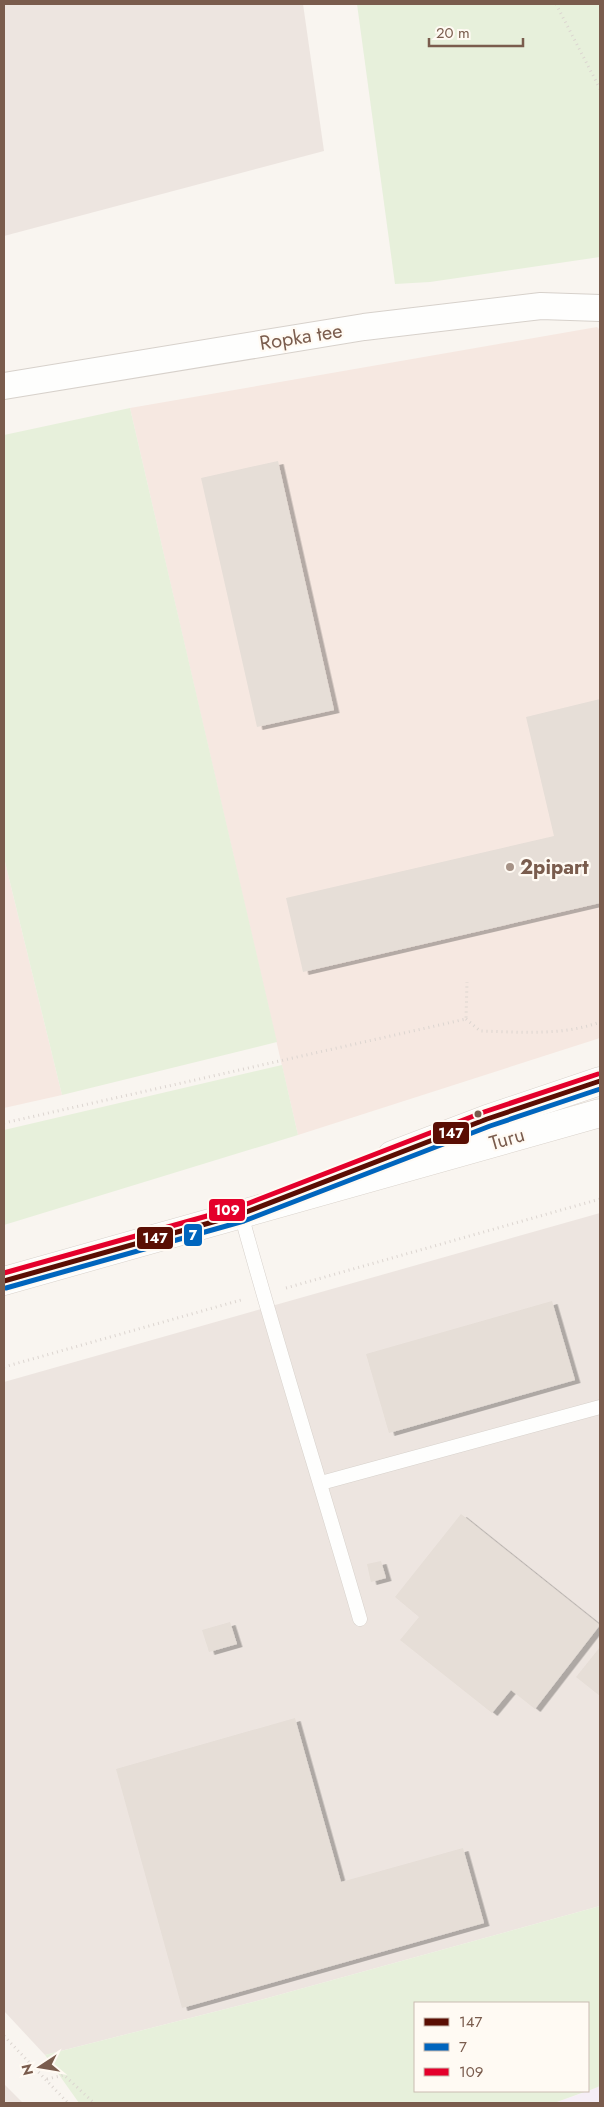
<svg xmlns="http://www.w3.org/2000/svg" width="604" height="2107" viewBox="0 0 604 2107" font-family="Jost,sans-serif">
	<defs>
		<filter id="shadow"><feDropShadow dx="5.5" dy="3" stdDeviation="0" flood-color="#0004"/></filter>
	</defs>
	<rect width="100%" height="100%" fill="#f9f5f0"/>
	<g fill="#f6e8e1">
		<path d="M597 327 600 330V1038L298 1135 130 408Z"/>
		<path d="M4 858 62 1095 4 1108Z"/>
	</g>
	<g fill="#ede5e0">
		<path d="M4 4H303L324 151 4 236Z"/>
		<path d="M600 1213V1906L253 2002 45 2055 4 2011V1382Z"/>
		<path d="M4 2084 23 2103H4Z"/>
	</g>
	<path fill="#f6eef6" d="M600 2086V2103H554L588 2091Z"/>
	<g fill="#e7f0db">
		<path d="M357 4H600V257L430 282 395 284Z"/>
		<path d="M130 408 277 1042 62 1095 4 858V435Z"/>
		<path d="M282 1065 298 1135 4 1225V1130Z"/>
		<path d="M600 1906V2086L588 2091V2003H415V2091H587L554 2103H79L45 2055 253 2002Z"/>
	</g>
	<g fill="#e6ded7" filter="url(#shadow)">
		<path d="M278 461 334 710 257 727 201 478Z"/>
		<path d="M600 699V903L303 972 286 898 554 836 526 717Z"/>
		<path d="M552 1301 575 1380 389 1433 366 1354Z"/>
		<path d="M461 1514 600 1625 535 1709 511 1690 492 1713 400 1640 419 1617 395 1597Z"/>
		<path d="M381 1561 386 1578 371 1582 367 1564Z"/>
		<path d="M230 1622 237 1644 209 1652 202 1630Z"/>
		<path d="M600 1647V1696L576 1677Z"/>
		<path d="M295 1718 341 1882 463 1848 484 1923 182 2008 116 1769Z"/>
	</g>
	<g fill="none" stroke-linecap="round" stroke-linejoin="round">
		<g stroke="#d7d1cb" stroke-width="15">
			<g id="lane">
				<path d="M241 1214C278 1350 321 1484 360 1619"/>
				<path d="M321 1483 600 1407"/>
			</g>
		</g>
		<g stroke="#d7d1cb" stroke-width="28">
			<path id="street" d="M4 386 364 327 541 306 600 308"/>
		</g>
		<g stroke="#d9d2cb" stroke-width="29">
			<g id="secondary">
				<path d="M392 1155 487 1119 600 1081"/>
				<path d="M4 1281 600 1113"/>
			</g>
		</g>
		<g stroke="#dcd5d0" stroke-width="3" stroke-dasharray="1 4" stroke-linecap="butt">
			<path d="M556 4 600 89"/>
			<path d="M466 1019 480 1031C520 1032 563 1036 600 1022"/>
			<path d="M4 1123 466 1019 467 982"/>
			<path d="M286 1288 600 1199"/>
			<path d="M4 1367 241 1300"/>
			<path d="M4 2036 68 2103"/>
			<path d="M47 2079 64 2075 94 2103"/>
		</g>
		<use href="#lane" stroke="#fefefd" stroke-width="14"/>
		<use href="#street" stroke="#fefefd" stroke-width="26"/>
		<use href="#secondary" stroke="#fefefd" stroke-width="28"/>
		<g stroke="#fffaf3" stroke-width="9">
			<path id="bus-1" d="M4 1281 241 1214 487 1119 600 1081"/>
		</g>
		<g stroke="#fffaf3" stroke-width="9">
			<path id="bus-2" d="M6 1288 244 1221 490 1126 600 1089"/>
		</g>
		<g stroke="#fffaf3" stroke-width="9">
			<path id="bus-3" d="M4 1273 239 1207 484 1112 598 1074"/>
		</g>
		<use href="#bus-1" stroke="#5a0e03" stroke-width="5"/>
		<use href="#bus-2" stroke="#0065bd" stroke-width="5"/>
		<use href="#bus-3" stroke="#e4002b" stroke-width="5"/>
	</g>
	<circle fill="#a69286" stroke="#fffaf3" stroke-width="2" cx="510" cy="867" r="5"/>
	<circle fill="#7a5c4d" stroke="#fffaf3" stroke-width="2" cx="478" cy="1114" r="4.5"/>
	<g text-anchor="middle" dominant-baseline="central" stroke-width="4.5" stroke-linejoin="round" paint-order="stroke">
		<g font-size="20" fill="#7a5c4d" stroke="#fffaf3">
			<text transform="translate(301 337) rotate(-9)">Ropka tee</text>
			<text transform="translate(507 1139) rotate(-16)">Turu</text>
		</g>
		<g font-size="20" font-weight="bold" fill="#7a5c4d" stroke="#fffaf3" text-anchor="start">
			<text x="520" y="867">2pipart</text>
		</g>
	</g>
	<g stroke="#fffaf3" stroke-width="2">
		<rect x="432" y="1121" width="38" height="24" rx="5" fill="#5a0e03"/>
		<rect x="208" y="1198" width="38" height="24" rx="5" fill="#e4002b"/>
		<rect x="183" y="1223" width="20" height="24" rx="5" fill="#0065bd"/>
		<rect x="136" y="1226" width="38" height="24" rx="5" fill="#5a0e03"/>
	</g>
	<g font-size="14" text-anchor="middle" font-weight="bold" fill="#fff">
		<text x="451" y="1138">147</text>
		<text x="227" y="1215">109</text>
		<text x="193" y="1240">7</text>
		<text x="155" y="1243">147</text>
	</g>
	<rect width="604" height="2107" fill="none" stroke="#7a5c4d" stroke-width="10"/>
	<rect x="414" y="2002" width="175" height="90" fill="#fffaf3" stroke="#cabbb1"/>
	<rect x="424" y="2018" width="25" height="8" fill="#5a0e03" stroke="#cabbb1"/>
	<text x="459" y="2027" font-size="15" fill="#7a5c4d">147</text>
	<rect x="424" y="2043" width="25" height="8" fill="#0065bd" stroke="#cabbb1"/>
	<text x="459" y="2052" font-size="15" fill="#7a5c4d">7</text>
	<rect x="424" y="2068" width="25" height="8" fill="#e4002b" stroke="#cabbb1"/>
	<text x="459" y="2077" font-size="15" fill="#7a5c4d">109</text>
	<g transform="translate(40 2067) rotate(258)" stroke="#fffaf3" stroke-width="4" paint-order="stroke">
	<path d="M0-4L9 19L0 12L-9 19Z" fill="#7a5c4d"/>
	<text y="-8" font-size="14" font-weight="bold" text-anchor="middle" fill="#7a5c4d">N</text>
	</g>
	<path d="M429 38v8h94v-8" fill="none" stroke="#7a5c4d" stroke-width="2.5"/>
	<text x="436" y="38" font-size="15" fill="#7a5c4d" stroke="#fffaf3" stroke-width="4" paint-order="stroke">20 m</text>
</svg>
